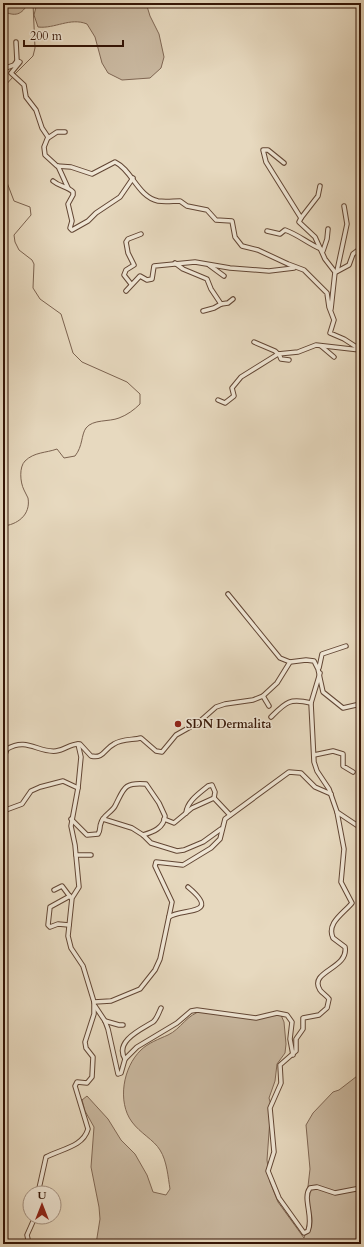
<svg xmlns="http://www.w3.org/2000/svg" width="364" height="1247" viewBox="0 0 364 1247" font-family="Cardo,serif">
	<rect width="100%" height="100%" fill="#e7d9bf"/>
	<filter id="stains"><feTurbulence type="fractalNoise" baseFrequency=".005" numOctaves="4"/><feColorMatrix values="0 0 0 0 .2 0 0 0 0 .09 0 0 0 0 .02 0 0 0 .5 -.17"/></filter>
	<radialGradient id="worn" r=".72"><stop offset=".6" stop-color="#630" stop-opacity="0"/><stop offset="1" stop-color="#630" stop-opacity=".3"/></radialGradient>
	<g fill="#c9b8a0" stroke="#7f6653">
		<path d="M3 3H28C22 15 15 17 3 11Z"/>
		<path d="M37 3H146L150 16 159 34 164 57 161 68 150 78 122 80 108 73 102 63 95 37 87 24C70 17 55 29 38 27L34 15Z"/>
		<path d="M202 1011 251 1018 275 1014 281 1015 284 1022 286 1044 285 1053 277 1064 275 1081 269 1098 271 1105 267 1160 270 1182 278 1202 304 1238 310 1214 307 1195 310 1169 306 1125 313 1113 333 1092 339 1090 361 1073V1244H96L100 1219 99 1207 91 1167 94 1127 85 1111 82 1100 87 1096 108 1119 121 1140 135 1154 147 1175 153 1192 166 1195 170 1189C168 1177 167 1161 160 1150 154 1140 140 1133 132 1122 117 1102 123 1067 141 1050 148 1043 159 1039 168 1035 181 1029 187 1014 202 1011Z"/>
	</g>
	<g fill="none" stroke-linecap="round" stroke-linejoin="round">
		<g stroke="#7b624f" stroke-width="1">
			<path d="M15 74 33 56 35 48 33 3"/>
			<path d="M3 88 13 77"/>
			<path d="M3 172 14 201 30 207 31 215 14 235 15 242 19 250 32 260 34 264 33 288 40 299 61 314 73 353 82 362 127 382 140 394V404C134 410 127 415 119 418 109 422 93 419 86 428 81 435 83 446 75 456L64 458 57 449C46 453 34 452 25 461 19 467 20 482 24 490 25 493 27 495 28 498 31 515 17 525 3 526"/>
		</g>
		<g stroke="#624634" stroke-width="5.5">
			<g id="minor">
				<path d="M3 23V28"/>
				<path d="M16 42 17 61"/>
				<path d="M3 69 14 65 17 61 20 62 11 73 24 85 26 97 36 110 42 128 48 137 44 147 45 155 57 166 71 167 92 174 115 162C132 170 138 197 158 201 166 202 173 201 180 201L187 206 207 210 216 220 232 221 235 237 242 246 258 250 288 264 304 270 327 293 329 307 334 320 330 333 344 339 361 350"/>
				<path d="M48 138 57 132H65"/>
				<path d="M284 163 268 150H263L266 162 301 218 299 222 315 237 325 259 335 272 331 309"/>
				<path d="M58 166 68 188"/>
				<path d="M53 181C60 187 67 186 73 192V195L68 204 72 221 70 228 72 230 88 221 96 213 120 197 133 178"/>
				<path d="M301 218 318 196 320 186"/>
				<path d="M267 231 280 234 285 230C299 235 307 243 321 249"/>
				<path d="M323 251 327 239 328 229"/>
				<path d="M175 263 183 269 207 279 211 289 221 304 228 303 233 299"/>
				<path d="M209 265 224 276"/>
				<path d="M337 271 347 224 344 206"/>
				<path d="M336 272 349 265 353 254 361 248"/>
				<path d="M131 284 124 275 126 270 134 265 128 253 126 242 128 239 141 234"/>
				<path d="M126 291 140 276 147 280 152 279 154 266 195 262 230 268 269 271 294 268"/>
				<path d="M203 311 214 308 221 304"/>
				<path d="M254 342 275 351 278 354"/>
				<path d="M321 346 334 357"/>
				<path d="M279 354 281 359 289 360"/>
				<path d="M218 400 225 403 234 396 232 388 241 377 278 354 298 352 316 345 360 350"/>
				<path d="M228 594 280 658 290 662"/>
				<path d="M319 668 322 654 346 646"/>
				<path d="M320 673 311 703 314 762 317 771 329 789 337 812 344 849 341 882 352 903C344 913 326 923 333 938L345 947C349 969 308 971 320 990 322 993 326 995 329 999L327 1008 319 1015 303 1018V1029L296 1039V1051L280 1065 281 1083 270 1108 274 1152 268 1171 279 1198 304 1233 308 1231C314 1217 302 1198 310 1188L317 1187 335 1193 361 1188"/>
				<path d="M263 696 269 706"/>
				<path d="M271 717C286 702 289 698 311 703"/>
				<path d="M78 744 81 757 78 788"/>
				<path d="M314 755 333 751 343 754V766L353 772"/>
				<path d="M3 760 7 749C27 737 38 753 56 751 66 750 70 743 80 744L91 756C104 759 104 749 114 744 121 739 133 740 141 738L156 751 162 752 176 735 199 722 216 707 225 704 253 700 263 696 277 683 290 662 306 660 314 661 318 669 323 692 343 708 356 705 361 706"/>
				<path d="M3 811 22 804 31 791 40 787 63 781 78 788 71 826 75 845 79 887 72 898 68 936 71 948 83 966 94 1002V1014L85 1042 86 1048 93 1057 92 1077 87 1083 77 1082 75 1086 88 1129C83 1147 61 1149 46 1157L38 1193"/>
				<path d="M337 812 361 828"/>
				<path d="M186 813C187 801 200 793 208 786L212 785 215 792 214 798"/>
				<path d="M71 819 87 835 98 834C101 830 99 827 101 823 102 816 112 812 115 806 124 789 123 782 146 784L159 803 165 816C164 828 153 832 143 835"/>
				<path d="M103 819 132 828 143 835 151 843 177 851 184 850 203 842 221 829"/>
				<path d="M164 819 174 823 192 808 214 798 230 815"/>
				<path d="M76 855H91"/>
				<path d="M54 890 62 886 71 898"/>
				<path d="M169 917C181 908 223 916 188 887"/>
				<path d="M69 925 58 924 50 927 48 925 50 907 70 896"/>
				<path d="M94 1002 111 1001 140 989 155 970 160 959 172 902 155 866 156 862 183 865 211 848 220 839 225 819 289 772 301 773 315 787 331 794"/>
				<path d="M95 1006 105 1021 108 1029 118 1074 121 1073 125 1059 137 1047 177 1023 191 1011 197 1010 256 1018 277 1013 287 1015 292 1022 290 1039 293 1055"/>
				<path d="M105 1021 119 1025H123"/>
				<path d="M125 1059C114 1041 142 1029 153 1022 157 1019 159 1012 161 1008"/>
				<path d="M29 1244 27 1235 35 1217"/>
			</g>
		</g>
		<use href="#minor" stroke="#efe6d5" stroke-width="3.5"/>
	</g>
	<circle fill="#8f2418" stroke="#efe6d5" stroke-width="1.5" cx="178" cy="724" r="4"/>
	<g text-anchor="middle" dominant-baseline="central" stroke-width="3" stroke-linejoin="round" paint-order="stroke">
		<g font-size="12" font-weight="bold" fill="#351506" stroke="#efe6d5" text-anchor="start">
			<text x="186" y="724">SDN Dermalita</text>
		</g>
	</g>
	<rect width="364" height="1247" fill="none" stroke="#e7d9bf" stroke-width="16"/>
	<rect x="4" y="4" width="356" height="1239" fill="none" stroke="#351506" stroke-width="2"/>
	<rect x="8" y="8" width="348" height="1231" fill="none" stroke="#351506"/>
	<g transform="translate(42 1205)"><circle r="19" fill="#efe6d5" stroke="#a59282"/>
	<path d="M0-3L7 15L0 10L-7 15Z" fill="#8f2418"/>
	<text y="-6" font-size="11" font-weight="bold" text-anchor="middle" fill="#351506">U</text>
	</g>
	<path d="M24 40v6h99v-6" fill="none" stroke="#351506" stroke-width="2"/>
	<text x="30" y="40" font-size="12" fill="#351506" stroke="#efe6d5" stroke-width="3" paint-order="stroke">200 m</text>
	<rect width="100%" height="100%" filter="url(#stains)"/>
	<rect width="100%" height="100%" fill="url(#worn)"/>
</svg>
